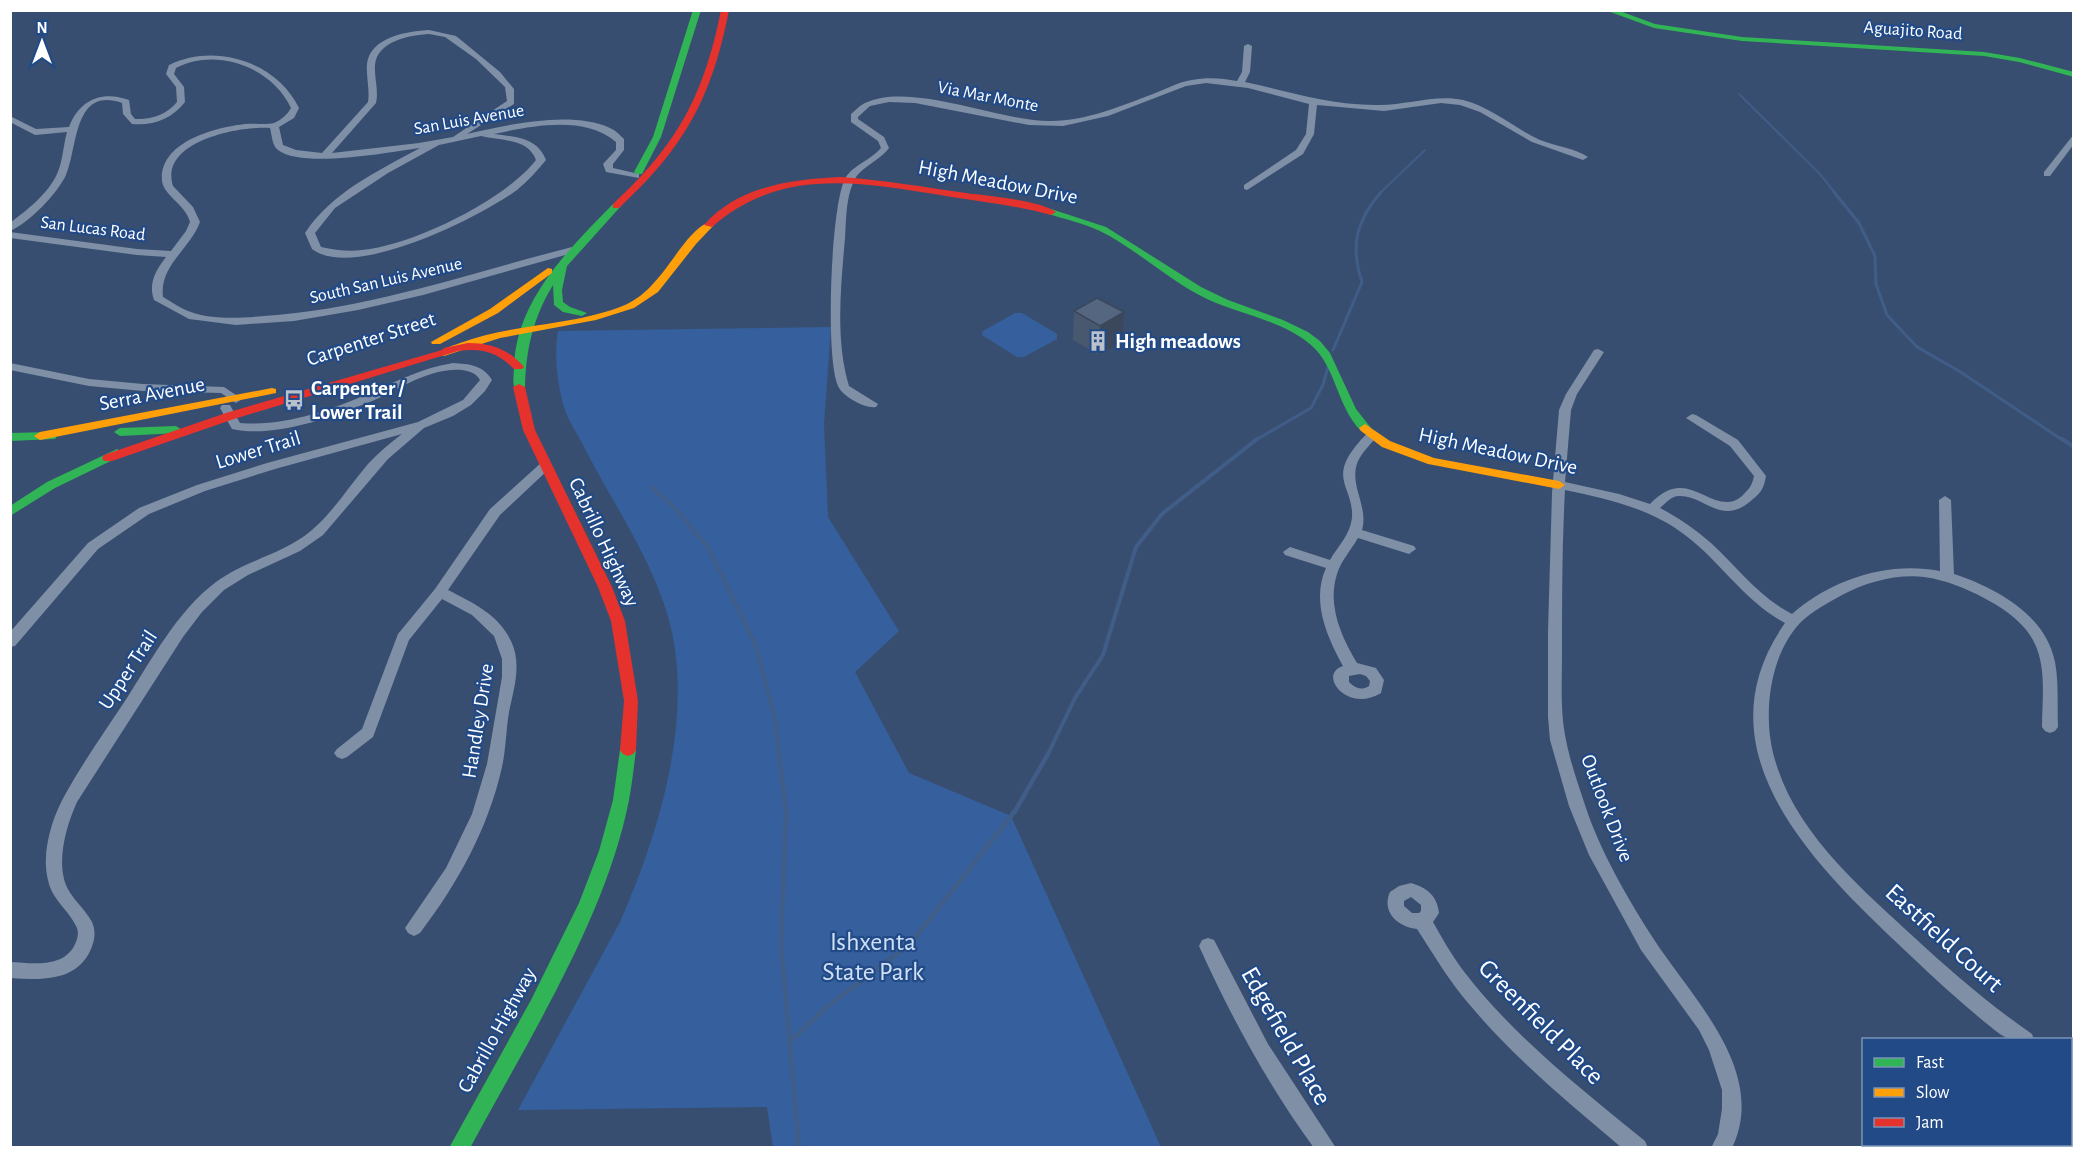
<svg xmlns="http://www.w3.org/2000/svg" width="2084" height="1158" viewBox="0 0 2084 1158" font-family="'Alegreya Sans',sans-serif">
	<rect width="100%" height="100%" fill="#384e70"/>
	<g fill="#35609d">
		<path d="M1015 313H1022L1057 334V339L1024 357H1017L982 335 983 331Z"/>
		<path d="M831 327 824 424 828 517 899 631 855 672 909 773 1011 816 1161 1147H773L767 1107 518 1110 620 922C661 829 700 701 663 601 644 547 610 498 584 447 578 434 568 421 564 407 557 382 554 356 558 331Z"/>
	</g>
	<g fill="none" stroke-linecap="round" stroke-linejoin="round">
		<g stroke="#405d88" stroke-width="2">
			<path d="M1739 94 1819 173 1836 194"/>
			<path d="M1379 194 1425 150"/>
		</g>
		<g stroke="#405d88" stroke-width="3">
			<path d="M1834 192 1859 223 1875 256 1876 284 1887 315 1917 347 1959 371 2064 441"/>
			<path d="M1333 350 1362 282C1350 246 1356 221 1381 192"/>
			<path d="M1254 441 1311 408 1323 385 1328 367"/>
		</g>
		<g stroke="#405d88" stroke-width="4">
			<path d="M2062 439 2074 447"/>
			<path d="M651 487 673 506 709 549 755 644 775 718 779 756"/>
			<path d="M1047 756 1075 698 1103 655 1136 547 1162 514 1257 439"/>
		</g>
		<g stroke="#405d88" stroke-width="4.5">
			<path d="M779 754 786 811 781 945 799 1148"/>
			<path d="M789 1043 824 1009 909 945 1015 811 1048 754"/>
		</g>
		<g fill="#7f8fa6" fill-rule="evenodd">
			<path d="M429 30 456 36 500 72 514 89V104L467 134C507 125 571 110 610 128 615 130 620 135 624 139V150L613 164V168L639 174V178L606 172 603 164 616 150V142C584 115 532 126 494 134 515 137 537 137 546 160 537 171 528 181 517 190 480 217 354 281 312 249L305 233C332 192 378 171 420 148 389 152 303 169 278 150 272 146 272 135 270 128 240 126 159 141 173 186L193 207 200 222C190 249 159 266 163 297 172 302 181 309 191 312 211 320 243 318 264 316 370 309 470 273 572 247L577 250 576 252 423 295 358 310 294 321 236 325 189 319 154 300C148 283 156 270 166 257L137 255 10 238V232L137 249 171 251 186 231 190 222C186 205 164 196 162 181 159 141 217 127 246 124 254 123 266 125 274 123 281 120 287 115 291 108 272 67 216 47 176 68L174 74 184 87 185 102C172 119 153 126 132 124L123 114 122 103C73 86 78 148 66 175 57 194 29 223 10 231V223C27 210 48 194 57 174 63 161 63 146 67 132L35 135 10 122V116L36 129 69 127C79 100 102 90 129 100L131 114 135 119C151 120 166 115 177 102L176 87 166 74 169 65C215 42 277 62 299 108L294 118 279 127 283 145 296 150 322 153 368 102C370 90 366 77 367 64 370 37 408 31 429 30ZM429 34 445 37 476 59 505 87 507 101 453 137 419 143 332 153 376 103C379 90 374 78 375 65 377 41 410 35 429 34ZM481 136C501 141 528 138 536 160 505 200 413 245 362 250 349 252 335 250 321 247L315 233 335 208 388 173 439 145Z"/>
			<path d="M1248 44 1252 46 1250 72 1245 82C1291 92 1328 105 1376 105 1405 106 1434 94 1463 100 1491 107 1514 128 1540 140 1555 146 1575 148 1588 157L1583 160 1532 142 1480 112 1460 105 1441 103 1384 111 1317 105 1314 134 1303 154 1247 190 1244 189V185L1296 150 1306 134 1309 104 1248 88 1206 83 1186 86 1108 116 1063 126 1029 125 915 103 889 102 870 106 858 117V119L884 137 889 148C880 161 858 168 853 183 846 199 846 220 845 238 841 285 835 340 849 386L878 404 876 407C865 409 842 396 838 386 825 356 831 211 844 181 850 166 870 161 881 148L878 141 851 122V114C855 111 860 105 865 103 912 81 1000 122 1051 121 1086 121 1121 106 1153 94 1166 89 1178 82 1192 80 1207 77 1222 78 1237 81L1242 72 1244 46Z"/>
			<path d="M2074 134V144L2050 176H2044V172Z"/>
			<path d="M1598 349 1604 352 1577 394 1571 410 1565 482 1619 494 1650 504C1658 496 1666 489 1678 488 1700 486 1722 514 1742 496 1749 489 1752 486 1754 476L1730 446 1686 418 1692 414 1696 415 1738 440 1766 476C1764 487 1762 492 1753 499 1722 528 1705 495 1679 496 1671 496 1666 503 1660 508 1679 518 1695 529 1711 543 1738 568 1759 597 1792 614 1832 579 1888 561 1940 571L1939 500 1945 496 1951 500 1954 574C1996 588 2045 614 2055 662 2059 683 2057 705 2058 727L2055 731 2050 733 2045 731 2042 727C2042 699 2047 668 2034 642 2024 622 2003 608 1984 598 1965 588 1946 580 1924 577 1896 574 1867 582 1842 595 1828 603 1812 611 1800 623 1769 656 1762 717 1775 760 1796 834 1862 889 1916 939 1953 973 1990 1005 2032 1034L2034 1040C2026 1040 2014 1042 2007 1038 1998 1034 1989 1025 1981 1019 1958 1000 1935 979 1913 958 1824 874 1692 755 1785 623 1744 601 1721 562 1685 535 1650 508 1607 499 1565 490 1562 544 1562 599 1562 654 1562 682 1560 712 1566 740 1570 761 1578 784 1585 805 1599 849 1628 899 1653 938 1690 996 1769 1071 1732 1148H1711L1718 1134 1722 1109V1090L1709 1050 1699 1030 1641 950 1589 855 1569 806 1550 740 1548 717V632L1552 493 1559 410 1566 394 1594 350Z"/>
			<path d="M10 363 89 379 143 384 224 387 242 399 236 403 221 393 143 391 89 386 10 370Z"/>
			<path d="M453 363C469 364 483 365 492 380L485 391 471 405 453 416 424 428 388 459 323 535 300 551 248 575 224 590 202 612 183 637 77 802C67 824 58 855 64 879 68 896 84 907 92 922 96 931 95 940 91 949 77 982 41 980 10 978V962C31 963 60 968 73 948 77 941 80 933 76 926 68 909 52 900 48 880 41 853 52 817 66 793 84 761 105 731 125 701 151 661 177 611 216 582 246 560 284 554 312 530 334 511 349 486 368 464 378 453 390 443 402 434L275 469 205 491 149 514 98 549 15 646 10 647V632L88 543 139 508 197 485 267 463 418 422 463 400 480 380C473 367 451 369 438 372 417 377 398 389 379 398 340 415 274 439 232 429L220 408 222 405H230L240 423C283 427 331 410 370 393 397 381 422 368 453 363Z"/>
			<path d="M1372 431 1378 435C1371 444 1363 451 1358 461 1348 485 1369 505 1362 530L1414 546 1416 549 1409 554 1358 538C1351 550 1341 561 1337 574 1327 605 1341 636 1357 663L1376 668 1384 680 1381 693C1347 714 1317 674 1343 666 1327 637 1311 601 1326 568L1285 555 1283 552 1290 547 1330 560C1338 546 1350 535 1352 518 1354 488 1329 480 1355 447 1360 441 1365 434 1372 431ZM1360 674 1366 676 1370 681 1369 686C1361 691 1355 688 1349 682V676Z"/>
			<path d="M546 461 552 465 550 468 500 515 448 590C473 603 498 614 511 641 522 664 514 688 509 712 506 730 506 749 502 767 488 829 458 883 420 933L414 936 408 933 405 928 446 868 472 814 487 764 502 677V659L494 636 472 615 442 599 409 640 373 737 347 757 342 759 337 757 334 753 337 749 362 729 398 634 435 589 490 509 542 462Z"/>
			<path d="M1411 883C1427 888 1437 895 1439 913L1433 922C1442 938 1451 954 1462 969 1513 1036 1580 1088 1645 1141L1648 1148H1622C1569 1103 1514 1058 1469 1004 1449 981 1434 955 1417 929 1398 927 1381 912 1390 892L1399 886ZM1411 897 1421 905V911L1419 913H1412L1404 906V901Z"/>
			<path d="M1208 938 1214 940 1268 1044 1336 1148H1314C1268 1085 1231 1017 1199 946L1202 940Z"/>
			<path d="M2070 1060 2074 1061V1080L2070 1079Z"/>
		</g>
		<g fill="#30b455" fill-rule="evenodd">
			<path d="M693 10H701L661 137 642 174H636L634 172 653 137Z"/>
			<path d="M1605 10H1617L1655 24 1742 37 1984 52 2020 58 2074 72V77L2019 62 1984 56 1742 41 1654 28Z"/>
			<path d="M613 204 621 206 567 266 562 290 563 302 570 307 587 313 582 316 563 312 554 305 553 285C533 318 526 349 525 387L519 390 515 389C512 383 514 374 514 367 516 300 569 249 613 204Z"/>
			<path d="M1051 209 1106 227 1201 287 1228 300 1283 320 1308 332 1320 341 1330 353 1356 409 1371 428 1369 431H1361C1336 405 1336 366 1311 345 1282 320 1241 315 1207 299 1169 281 1138 250 1100 231 1083 223 1065 219 1048 214V210Z"/>
			<path d="M176 426 182 430 180 433 120 436 114 432 120 428Z"/>
			<path d="M51 432 57 436 55 439 10 441V433Z"/>
			<path d="M117 449 123 453 121 456 55 488 10 516V506L47 482Z"/>
			<path d="M628 744 633 746 636 750C634 766 632 784 629 800 606 918 527 1042 470 1148H449L531 1000 579 903 599 851 613 800 620 750 623 746Z"/>
		</g>
		<g fill="#ff9f0a" fill-rule="evenodd">
			<path d="M709 222 714 225 696 244 658 292 634 308 596 320 500 338 444 356 438 353C445 347 455 345 463 342 516 323 574 326 625 305 664 288 681 233 709 222Z"/>
			<path d="M548 268 552 269V273L498 313 440 344H432L431 342 490 309Z"/>
			<path d="M272 388 276 389V393L40 440 34 436 40 432Z"/>
			<path d="M1365 424 1390 441 1434 458 1559 481 1565 485 1559 489 1428 464 1382 447 1361 431 1359 428Z"/>
		</g>
		<g fill="#e5322d" fill-rule="evenodd">
			<path d="M721 10H729C712 98 684 148 619 208H613V204C677 145 704 96 721 10Z"/>
			<path d="M841 177C883 180 924 187 966 193 987 196 1040 200 1056 212L1051 215C1018 206 985 202 952 197 868 184 783 164 712 227L704 225C738 186 793 179 841 177Z"/>
			<path d="M468 343C490 343 509 349 524 367L522 369H514C497 352 482 348 458 351L234 419 112 461H104L102 458 104 455 226 413 442 350 444 348Z"/>
			<path d="M519 384 525 387 535 430 612 587 625 621 638 701 636 750 633 754 628 756 623 754 620 750 624 701 611 621 598 587 523 430 513 387Z"/>
		</g>
	</g>
	<path fill="#48586e" d="M1097 298 1122 342 1099 355 1073 340 1074 311Z"/>
	<path fill="#3b475a" d="M1124 312 1122 342 1099 355 1100 326Z"/>
	<path fill="#546680" stroke="#3b475a" stroke-width="1.5" d="M1097 298 1124 312 1100 326 1074 311Z"/>
	<defs>
		<g id="building-bare" transform="scale(1.62)"><path d="M-4-6H4V6H1V3H-1V6H-4ZM-2.5-4.3h1.7v1.8h-1.7ZM.8-4.3h1.7v1.8H.8ZM-2.5-1h1.7V.8h-1.7ZM.8-1h1.7V.8H.8Z" fill="#b9c1cd" stroke="#214a87" stroke-width="2.5" paint-order="stroke"/></g>
		<g id="bus-bare" transform="scale(1.62)"><path d="M-5-6H5V4H4V6H2V4H-2V6H-4V4H-5ZM-3.5-4V0h7V-4ZM-3.5 1.2v1.5H-2V1.2ZM2 1.2v1.5H3.5V1.2Z" fill="#b9c1cd" stroke="#214a87" stroke-width="2.5" paint-order="stroke"/></g>
	</defs>
	<g fill-rule="evenodd">
		<use href="#building-bare" x="1098" y="341"/>
		<use href="#bus-bare" x="294" y="400"/>
	</g>
	<g text-anchor="middle" dominant-baseline="central" stroke-width="4.5" stroke-linejoin="round" paint-order="stroke">
		<g font-size="18" fill="#fff" stroke="#214a87">
			<text transform="translate(1913 31) rotate(4)">Aguajito Road</text>
			<text transform="translate(988 97) rotate(11)">Via Mar Monte</text>
			<text transform="translate(469 120) rotate(-10)">San Luis Avenue</text>
			<text transform="translate(93 229) rotate(7)">San Lucas Road</text>
			<text transform="translate(386 281) rotate(-13)">South San Luis Avenue</text>
		</g>
		<g font-size="21" fill="#fff" stroke="#214a87">
			<text transform="translate(998 182) rotate(11)">High Meadow Drive</text>
			<text transform="translate(371 339) rotate(-18)">Carpenter Street</text>
			<text transform="translate(152 394) rotate(-11)">Serra Avenue</text>
			<text transform="translate(258 450) rotate(-17)">Lower Trail</text>
			<text transform="translate(1498 451) rotate(12)">High Meadow Drive</text>
			<text transform="translate(604 542) rotate(65)">Cabrillo Highway</text>
			<text transform="translate(128 670) rotate(-57)">Upper Trail</text>
			<text transform="translate(478 721) rotate(-81)">Handley Drive</text>
			<text transform="translate(1607 808) rotate(69)">Outlook Drive</text>
			<text transform="translate(497 1030) rotate(-61)">Cabrillo Highway</text>
		</g>
		<g font-size="21" font-weight="bold" fill="#fff" stroke="#214a87" text-anchor="start">
			<text x="1115" y="341">High meadows</text>
			<text x="311" y="388">Carpenter /<tspan x="311" dy="24">Lower Trail</tspan></text>
		</g>
		<g font-size="26" fill="#fff" stroke="#214a87">
			<text transform="translate(1944 938) rotate(42)">Eastfield Court</text>
			<text transform="translate(1541 1022) rotate(45)">Greenfield Place</text>
			<text transform="translate(1286 1036) rotate(60)">Edgefield Place</text>
		</g>
		<g font-size="26" fill="#d0e0f7" stroke="#214a87">
			<text x="873" y="942">Ishxenta<tspan x="873" dy="30">State Park</tspan></text>
		</g>
	</g>
	<rect width="2084" height="1158" fill="none" stroke="#ffffff" stroke-width="24"/>
	<rect x="1862" y="1038" width="210" height="108" fill="#214a87" stroke="#7a92b7" stroke-width="1.5"/>
	<rect x="1874" y="1058" width="30" height="9" fill="#30b455" stroke="#7a92b7" stroke-width="1.5"/>
	<text x="1916" y="1068" font-size="18" fill="#ffffff">Fast</text>
	<rect x="1874" y="1088" width="30" height="9" fill="#ff9f0a" stroke="#7a92b7" stroke-width="1.5"/>
	<text x="1916" y="1098" font-size="18" fill="#ffffff">Slow</text>
	<rect x="1874" y="1118" width="30" height="9" fill="#e5322d" stroke="#7a92b7" stroke-width="1.5"/>
	<text x="1916" y="1128" font-size="18" fill="#ffffff">Jam</text>
	<g transform="translate(42 42)" stroke="#214a87" stroke-width="4.5" paint-order="stroke">
	<path d="M0-4.5L10 22L0 15L-10 22Z" fill="#ffffff"/>
	<text y="-9" font-size="16" font-weight="bold" text-anchor="middle" fill="#ffffff">N</text>
	</g>
</svg>
